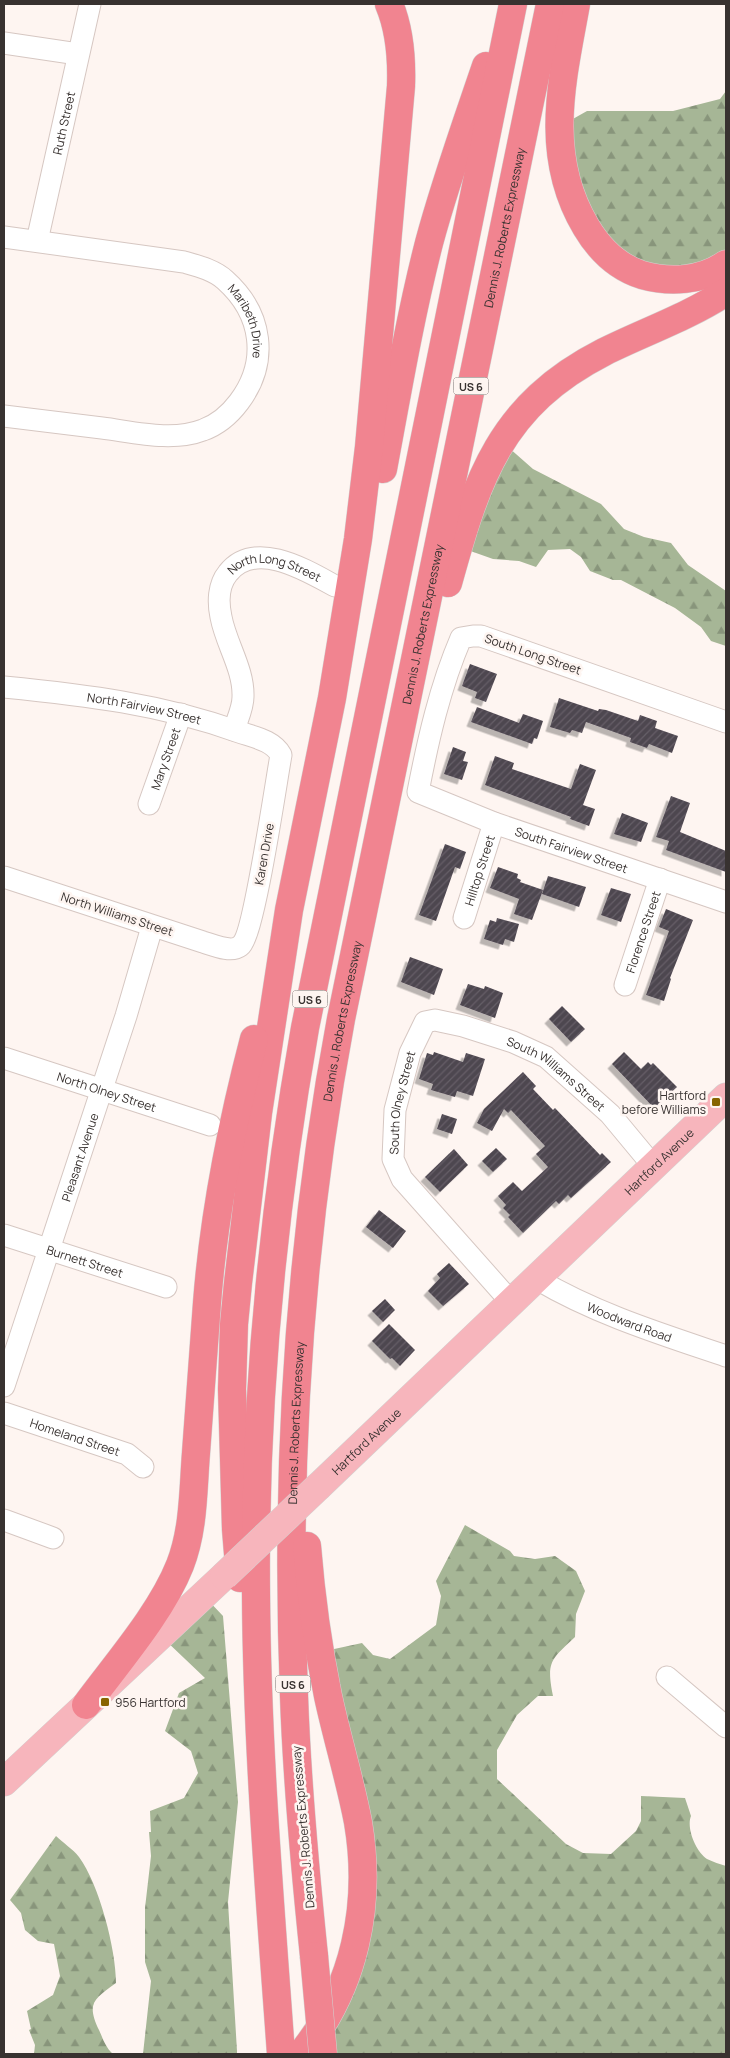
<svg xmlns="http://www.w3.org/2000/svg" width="730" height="2058" viewBox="0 0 730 2058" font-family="Manrope,sans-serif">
	<defs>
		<pattern id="forest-firs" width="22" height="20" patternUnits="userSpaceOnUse" patternTransform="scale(1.25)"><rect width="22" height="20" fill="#a6b696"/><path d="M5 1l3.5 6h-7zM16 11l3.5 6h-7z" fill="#88957b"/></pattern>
		<pattern id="building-hatch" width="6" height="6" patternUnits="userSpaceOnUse" patternTransform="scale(1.25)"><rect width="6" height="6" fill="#4e4650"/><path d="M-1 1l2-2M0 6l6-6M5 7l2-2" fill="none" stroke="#655f67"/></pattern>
		<filter id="shadow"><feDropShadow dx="-4.5" dy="4.5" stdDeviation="0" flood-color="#0004"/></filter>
	</defs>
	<rect width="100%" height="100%" fill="#fef5f1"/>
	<g fill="url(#forest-firs)">
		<path d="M726 91V267L669 279 594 234 564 124 587 111H673L720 99Z"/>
		<path d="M507 446 533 469 601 504 624 529 644 537 671 543 688 565 726 591V646L711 641 701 627 675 608 621 580H613L590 571 581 557 570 549 548 550 536 567 519 561 493 559 462 548Z"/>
		<path d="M465 1525 510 1551 514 1556 535 1559 555 1556 576 1571 585 1591 576 1614 575 1637C551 1660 546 1661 553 1696H538L517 1715 497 1750V1779L566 1844 583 1853 611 1854 636 1831 641 1821V1796L685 1798 691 1816C686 1828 696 1852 707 1859 713 1862 720 1864 726 1866V2054H329L326 2032 360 1956 325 1651 362 1643 373 1655 390 1659 436 1625 441 1596 436 1581Z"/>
		<path d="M206 1598 223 1616 238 1802 228 1902 237 2051V2054H143L151 1981 145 1962V1908L151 1856 149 1832H151L150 1811 184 1798 198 1773 191 1751 165 1731 179 1693 205 1678 164 1639Z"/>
		<path d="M56 1836C63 1843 73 1849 79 1857 99 1884 116 1949 116 1983 94 1999 86 2003 99 2030 103 2039 106 2048 113 2054H34L35 2045 29 2030 31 2029 27 2011 53 1995 60 1976 54 1944 38 1941 25 1930 21 1913 10 1900Z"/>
	</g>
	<g fill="url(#building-hatch)" filter="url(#shadow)">
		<path d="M470 664 497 674 486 702 475 698 477 692 462 686Z"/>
		<path d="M559 698 598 711 599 709 606 710 638 721 640 715 657 721 655 728 678 736 672 753 649 744 647 748 630 742 631 738 586 722 582 733 572 730 570 733 550 727Z"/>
		<path d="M477 707 519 723 523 714 543 721 537 739 534 738 532 744 471 722Z"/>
		<path d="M453 747 466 752 463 761 468 762 462 780 444 774Z"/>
		<path d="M495 756 514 763 512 769 571 789 580 764 596 770 583 805 595 809 589 826 570 819 571 817 485 785Z"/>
		<path d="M671 796 690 803 680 832 726 851V872L666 850 669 841 656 837Z"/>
		<path d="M622 813 648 823 641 842 614 834Z"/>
		<path d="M445 844 466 852 460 869 455 867 436 921 419 915Z"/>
		<path d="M498 867 518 874 517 878 521 880 520 882 543 890 532 920 514 914 519 899 490 888Z"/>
		<path d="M548 876 586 887 579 907 542 894Z"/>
		<path d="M611 888 631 894 621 922 601 915Z"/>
		<path d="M666 909 693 920 670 978 671 979 664 1001 646 995 669 931 659 927Z"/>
		<path d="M497 918 519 924 514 942 505 939 503 945 484 939 490 920 496 922Z"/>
		<path d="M410 957 443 969 434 995 401 982Z"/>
		<path d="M468 984 484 989 485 986 503 993 495 1018 460 1005Z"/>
		<path d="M562 1006 585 1029 571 1042 549 1019Z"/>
		<path d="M434 1052 463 1062 466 1053 485 1059 473 1096 457 1091 455 1097 431 1090 433 1084 419 1079 427 1053 433 1055Z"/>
		<path d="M624 1052 641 1069 648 1062 651 1065 653 1063 677 1087 654 1108 612 1064Z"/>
		<path d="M523 1072 536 1086 533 1089 553 1110 555 1108 600 1155 602 1153 611 1162 571 1198 568 1195 559 1204 556 1201 523 1233 508 1217 510 1215 503 1208 506 1205 498 1196 513 1182 522 1191 548 1167 536 1154 545 1146 511 1110 508 1113 504 1109 492 1131 477 1123 484 1109Z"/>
		<path d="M442 1114 457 1119 452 1134 437 1129Z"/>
		<path d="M496 1148 507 1159 493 1172 482 1161Z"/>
		<path d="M454 1149 468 1165 440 1192 425 1177Z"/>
		<path d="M379 1210 406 1231 393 1248 366 1227Z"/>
		<path d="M449 1263 469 1284 443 1306 428 1291 440 1278 437 1274Z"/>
		<path d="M385 1299 395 1310 383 1322 372 1311Z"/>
		<path d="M389 1324 415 1350 400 1366 392 1358 390 1359 372 1341Z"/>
	</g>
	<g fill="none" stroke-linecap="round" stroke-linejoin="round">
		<g stroke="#d6c7c2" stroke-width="23">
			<g id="minor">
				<path d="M4 43 78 54"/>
				<path id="s1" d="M4 237 184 262C198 266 214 270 225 280 263 314 269 362 239 402 230 414 217 425 203 430 172 442 134 432 102 428 69 424 36 420 4 416"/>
				<path id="s2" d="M37 241 90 4"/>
				<path id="s3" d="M4 687C85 695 161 704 239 732 253 737 273 740 281 755 276 782 254 936 240 946 231 953 213 945 203 942L4 877"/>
				<path id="s4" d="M726 722 481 636H473L461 638C440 687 428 740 418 792L494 823 726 902"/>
				<path id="s5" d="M234 730C237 720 243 708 243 697 244 669 226 644 221 617 218 603 218 585 228 573 255 539 306 570 335 586"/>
				<path id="s6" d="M149 804 181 714"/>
				<path id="s7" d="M464 918 494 823"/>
				<path id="s8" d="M625 985 660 879"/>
				<path id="s9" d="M4 1058 210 1125"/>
				<path id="s10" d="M4 1235 166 1287"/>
				<path id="s11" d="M537 1279C596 1314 661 1334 726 1356"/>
				<path id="s12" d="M512 1303 402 1179 393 1159 395 1110 410 1053 425 1022 435 1020 463 1026 513 1042 546 1057 610 1114 654 1167"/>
				<path id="s13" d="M4 1386 126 1016 152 927"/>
				<path id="s14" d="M4 1413 127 1454 143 1467"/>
				<path d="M4 1520 53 1538"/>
				<path d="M667 1677 726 1727"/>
			</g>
		</g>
		<g stroke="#d3d2d1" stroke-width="29">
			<g id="major">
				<path id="s15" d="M319 1486 726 1097"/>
				<path d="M4 1782 224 1576"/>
			</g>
		</g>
		<g stroke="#d3d2d1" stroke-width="29">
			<g id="highway">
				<path d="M576 4C562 81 543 155 586 227 599 249 617 267 642 275 670 283 702 281 726 264"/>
				<path d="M383 469C397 394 410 317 429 243 445 183 466 125 486 66"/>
				<path d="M448 583C477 478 500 405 604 352 644 332 688 317 726 292"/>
				<path d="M240 1578 236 1529 232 1389 234 1324 238 1283 258 1113 289 910 332 698 358 539 369 447 401 86C402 57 400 30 389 4"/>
				<path d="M86 1705C117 1663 161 1613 180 1565 194 1529 193 1490 196 1453 200 1403 203 1353 207 1303 214 1212 231 1127 254 1039"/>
				<path id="s16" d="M314 1956C305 1869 297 1783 294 1696 285 1469 299 1242 341 1019L550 4"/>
				<path d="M281 2054C270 1901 257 1748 256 1594 254 1404 272 1215 305 1028L513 4"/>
				<path d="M301 2054C355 1988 372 1905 358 1822 350 1780 337 1738 328 1696 318 1647 311 1596 307 1546"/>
			</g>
		</g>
		<use href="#minor" stroke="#fff" stroke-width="21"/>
		<use href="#major" stroke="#f7b5bc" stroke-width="28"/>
		<use href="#highway" stroke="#f18490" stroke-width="28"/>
		<g stroke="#d3d2d1" stroke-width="29" stroke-linecap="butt">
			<path id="major-bridge" d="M224 1576 319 1486"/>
		</g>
		<g stroke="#d3d2d1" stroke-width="29" stroke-linecap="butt">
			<path id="highway-bridge" d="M314 1956 323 2054"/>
		</g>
		<use href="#major-bridge" stroke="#f7b5bc" stroke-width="28"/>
		<use href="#highway-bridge" stroke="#f18490" stroke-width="28"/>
	</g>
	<g fill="#886400" stroke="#fef5f1" stroke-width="2">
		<rect x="711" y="1097" width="10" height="10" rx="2.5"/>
		<rect x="100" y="1697" width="10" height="10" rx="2.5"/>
	</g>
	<g text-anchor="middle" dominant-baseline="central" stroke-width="5" stroke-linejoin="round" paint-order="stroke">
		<g fill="#fef5f1" stroke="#736c6a" stroke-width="1">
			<rect x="453.5" y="377.5" width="35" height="17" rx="4"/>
			<rect x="292.5" y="990.5" width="35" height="17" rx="4"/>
			<rect x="275.5" y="1675.5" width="35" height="17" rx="4"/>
		</g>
		<g font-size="11" font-weight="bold" fill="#383230">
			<text x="471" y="386">US 6</text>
			<text x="310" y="999">US 6</text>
			<text x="293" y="1684">US 6</text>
		</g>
		<g font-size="12" fill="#383230" stroke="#fef5f1">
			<text stroke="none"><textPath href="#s2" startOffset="121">Ruth Street</textPath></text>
			<text stroke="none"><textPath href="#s16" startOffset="1749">Dennis J. Roberts Expressway</textPath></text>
			<text stroke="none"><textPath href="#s1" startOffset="275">Maribeth Drive</textPath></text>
			<text stroke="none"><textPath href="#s5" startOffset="215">North Long Street</textPath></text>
			<text stroke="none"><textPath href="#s16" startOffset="1344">Dennis J. Roberts Expressway</textPath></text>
			<text transform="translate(533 654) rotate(19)">South Long Street</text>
			<text stroke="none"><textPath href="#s3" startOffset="142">North Fairview Street</textPath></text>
			<text stroke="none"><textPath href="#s6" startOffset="48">Mary Street</textPath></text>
			<text stroke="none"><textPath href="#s4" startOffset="604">South Fairview Street</textPath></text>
			<text transform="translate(264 854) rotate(-80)">Karen Drive</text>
			<text stroke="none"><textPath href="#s7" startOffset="50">Hilltop Street</textPath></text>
			<text transform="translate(117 914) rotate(18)">North Williams Street</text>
			<text stroke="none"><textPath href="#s8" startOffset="56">Florence Street</textPath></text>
			<text stroke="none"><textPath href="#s16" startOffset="939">Dennis J. Roberts Expressway</textPath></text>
			<text stroke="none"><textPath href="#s12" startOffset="475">South Williams Street</textPath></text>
			<text stroke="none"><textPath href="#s9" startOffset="108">North Olney Street</textPath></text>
			<text stroke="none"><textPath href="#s12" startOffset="245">South Olney Street</textPath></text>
			<text stroke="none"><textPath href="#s13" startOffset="241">Pleasant Avenue</textPath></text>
			<text stroke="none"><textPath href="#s15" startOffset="470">Hartford Avenue</textPath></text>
			<text stroke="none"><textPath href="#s10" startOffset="85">Burnett Street</textPath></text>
			<text stroke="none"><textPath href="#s11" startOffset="102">Woodward Road</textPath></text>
			<text stroke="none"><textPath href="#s16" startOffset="534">Dennis J. Roberts Expressway</textPath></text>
			<text stroke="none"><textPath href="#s14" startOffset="75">Homeland Street</textPath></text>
			<text stroke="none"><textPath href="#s15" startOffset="65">Hartford Avenue</textPath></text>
			<text transform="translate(303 1827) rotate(-95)">Dennis J. Roberts Expressway</text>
		</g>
		<g font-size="12" fill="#383230" stroke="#fef5f1" text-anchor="end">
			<text x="706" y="1095">Hartford<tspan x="706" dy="14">before Williams</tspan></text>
			<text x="115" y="1702" text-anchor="start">956 Hartford</text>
		</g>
	</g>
	<rect width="730" height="2058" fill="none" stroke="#383230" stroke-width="10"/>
</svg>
